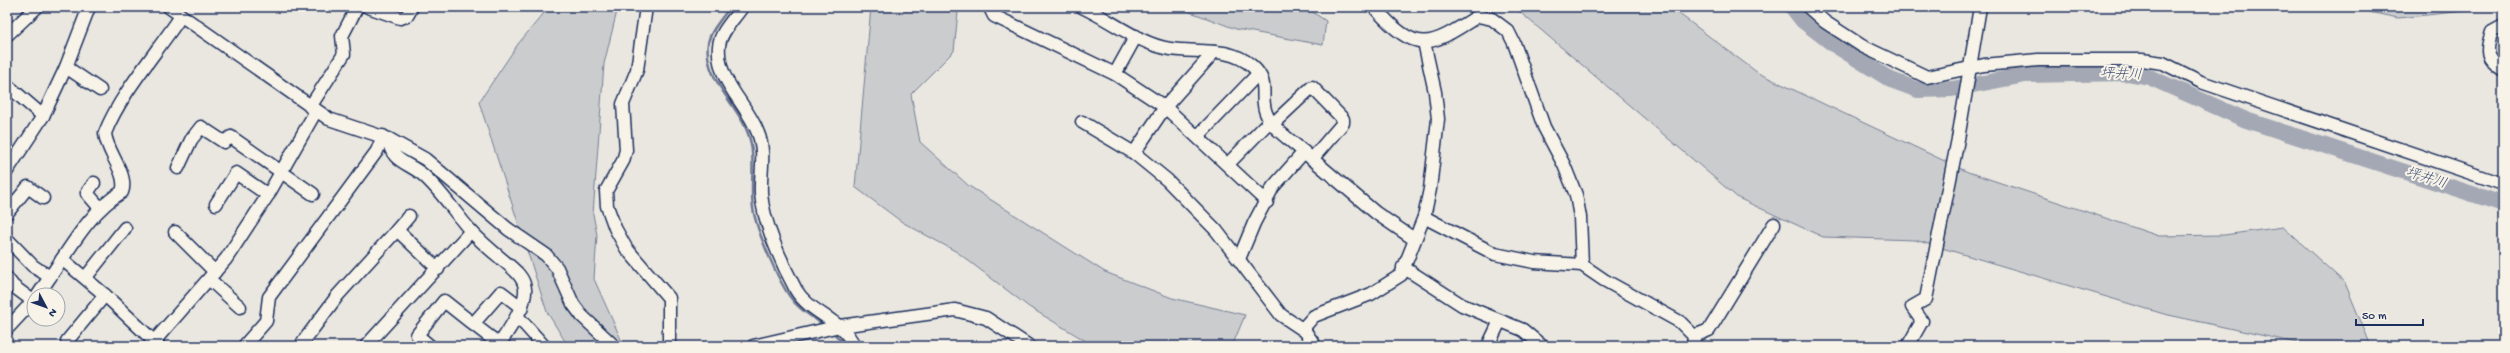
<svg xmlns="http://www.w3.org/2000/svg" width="2510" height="353" viewBox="0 0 2510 353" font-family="'Gochi Hand','Klee One',sans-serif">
	<rect width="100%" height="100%" fill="#eae7e0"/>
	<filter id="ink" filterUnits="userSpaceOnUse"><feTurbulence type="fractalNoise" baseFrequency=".025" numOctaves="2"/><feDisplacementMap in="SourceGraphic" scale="8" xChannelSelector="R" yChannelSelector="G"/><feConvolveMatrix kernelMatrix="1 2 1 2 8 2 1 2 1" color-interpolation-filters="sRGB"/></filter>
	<g filter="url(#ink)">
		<g fill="#cbcccd" stroke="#737e96">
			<path d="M549 7H618L604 64 593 214 597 235 594 279 624 346H568L547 312 479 102 518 44Z"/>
			<path d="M871 7H962L958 12 954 51 911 94 920 142 969 186 1105 272 1172 298 1245 315 1233 344 1230 346H1101L1086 341 1029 307 957 252 902 222 855 187Z"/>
			<path d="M1177 7H1305L1326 21 1323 45 1236 29Z"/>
			<path d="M1514 7H1670L1758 73 1968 172 2159 236 2224 235 2283 227 2345 283 2371 346H2298L2297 343 2164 314 1915 240 1823 237 1738 198Z"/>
			<path d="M2345 7H2503L2398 18Z"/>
		</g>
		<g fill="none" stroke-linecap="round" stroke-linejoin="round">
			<g stroke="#6d7892" stroke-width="2.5">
				<path d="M730 7C723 17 710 31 708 43 703 83 744 107 751 144 755 165 750 187 753 208 756 229 781 290 796 304 804 313 816 319 825 326"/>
				<path d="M832 331 845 346"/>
			</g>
			<path stroke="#a3a8b4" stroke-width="16" d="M1792 7 1803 21 1833 44 1891 80 1918 90 1952 89 2025 75 2127 73 2149 77 2246 120 2503 204"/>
			<g stroke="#1b2f5e" stroke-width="15">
				<g id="minor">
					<path d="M169 7 329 119 389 139 425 159 508 229 546 255 557 268 573 304 582 316 614 346"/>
					<path d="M368 7 400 18 407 16 412 7"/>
					<path d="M646 7 637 70 623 104 626 150 623 161 606 191 607 206 615 228 626 248 669 298V346"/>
					<path d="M742 7C735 18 720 32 719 46 716 81 747 103 758 133 766 152 760 173 761 193 763 222 782 264 796 290 810 314 843 319 854 346"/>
					<path d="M993 7 991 10 994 16 1115 74 1165 107 1267 202"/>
					<path d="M1082 7C1111 20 1139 44 1170 49 1197 53 1229 46 1252 66 1271 83 1259 96 1266 113 1272 129 1292 141 1304 152"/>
					<path d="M1374 7C1417 55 1428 48 1478 16L1492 19 1508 31 1514 43 1544 127 1564 165 1576 195 1580 217 1582 265"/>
					<path d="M1808 7 1825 22 1862 46 1927 77 1984 65 2038 60H2142L2163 63 2201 82 2503 184"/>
					<path d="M2503 26 2492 32C2485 51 2486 59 2503 70"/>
					<path d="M7 35 37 7"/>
					<path d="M66 67 100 90"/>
					<path d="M1115 74 1136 36"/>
					<path d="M7 85 43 116"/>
					<path d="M310 107 344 54 342 36 357 7"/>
					<path d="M1082 122 1134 153 1167 180 1216 230 1281 315 1305 331 1315 346"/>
					<path d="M1198 136 1258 74"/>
					<path d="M389 139C390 161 407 162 422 174 441 190 454 212 470 230 518 282 551 270 498 346"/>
					<path d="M1134 153 1165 107 1214 52"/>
					<path d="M1228 164 1267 124 1277 120 1312 87 1343 119V123L1312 159"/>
					<path d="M178 168 191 140 201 127 224 142 231 137 313 194"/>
					<path d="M7 171 43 116 66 67 89 7"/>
					<path d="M94 183 87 193 100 208"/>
					<path d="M216 204 236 173 268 195"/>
					<path d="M7 213 28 187 43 198"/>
					<path d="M409 216 397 230 438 269"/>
					<path d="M1424 217 1495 254 1534 262 1582 265 1604 280 1680 322 1694 336 1693 346"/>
					<path d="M175 232 215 272"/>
					<path d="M7 239 33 266 50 277C71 247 90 211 122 192 129 174 106 152 105 133 120 94 158 51 181 16"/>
					<path d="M62 259 105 295 159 346"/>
					<path d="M1239 259 1254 223 1273 187 1304 152 1376 213 1414 239"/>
					<path d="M1403 267 1462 305 1523 330 1542 346"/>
					<path d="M86 277 125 228"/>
					<path d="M7 278 13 286 33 301"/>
					<path d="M209 279 240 307"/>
					<path d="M38 295 50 277"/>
					<path d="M518 317 544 346"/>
					<path d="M7 329 34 300"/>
					<path d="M1305 331V326L1314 316 1371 294 1401 275 1424 217 1430 189 1438 119 1435 92 1424 42"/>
					<path d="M1694 336 1709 330 1774 224"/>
					<path d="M67 341 105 295"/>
					<path d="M499 344 473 324 501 292 522 308"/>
					<path d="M150 346 226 259 268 195 316 111"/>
					<path d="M244 346 266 321 269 297 377 151 383 136"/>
					<path d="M302 346 303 342 338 295 397 230"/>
					<path d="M366 346 471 231"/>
					<path d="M430 346 417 335 444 301 473 324"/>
					<path d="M753 346 840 326 955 310 986 318 1029 346"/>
					<path d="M1488 346 1500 321"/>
					<path d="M1908 346 1922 321 1912 307 1926 299 1958 139 1980 7"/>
				</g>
			</g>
			<use href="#minor" stroke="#f7f3e8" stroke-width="12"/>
		</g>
	</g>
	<g text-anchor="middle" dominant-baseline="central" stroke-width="4" stroke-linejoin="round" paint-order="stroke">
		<g font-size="14" font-style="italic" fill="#445378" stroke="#f7f3e8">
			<text transform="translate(2121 75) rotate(3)">坪井川</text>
			<text transform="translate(2426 179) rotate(18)">坪井川</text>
		</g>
	</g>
	<rect width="2510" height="353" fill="none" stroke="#f7f3e8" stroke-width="24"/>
	<rect x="12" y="12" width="2486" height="329" fill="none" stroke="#1b2f5e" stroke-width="1.5" filter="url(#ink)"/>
	<g transform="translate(46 307) rotate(131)"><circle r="19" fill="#f7f3e8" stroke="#9fa5b1"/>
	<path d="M0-3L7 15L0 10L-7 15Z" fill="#1b2f5e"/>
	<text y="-6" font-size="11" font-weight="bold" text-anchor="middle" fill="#1b2f5e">N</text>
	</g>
	<path d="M2356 319v6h67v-6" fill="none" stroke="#1b2f5e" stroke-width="2"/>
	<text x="2362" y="319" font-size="12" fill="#1b2f5e" stroke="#f7f3e8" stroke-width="3" paint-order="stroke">50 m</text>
</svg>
